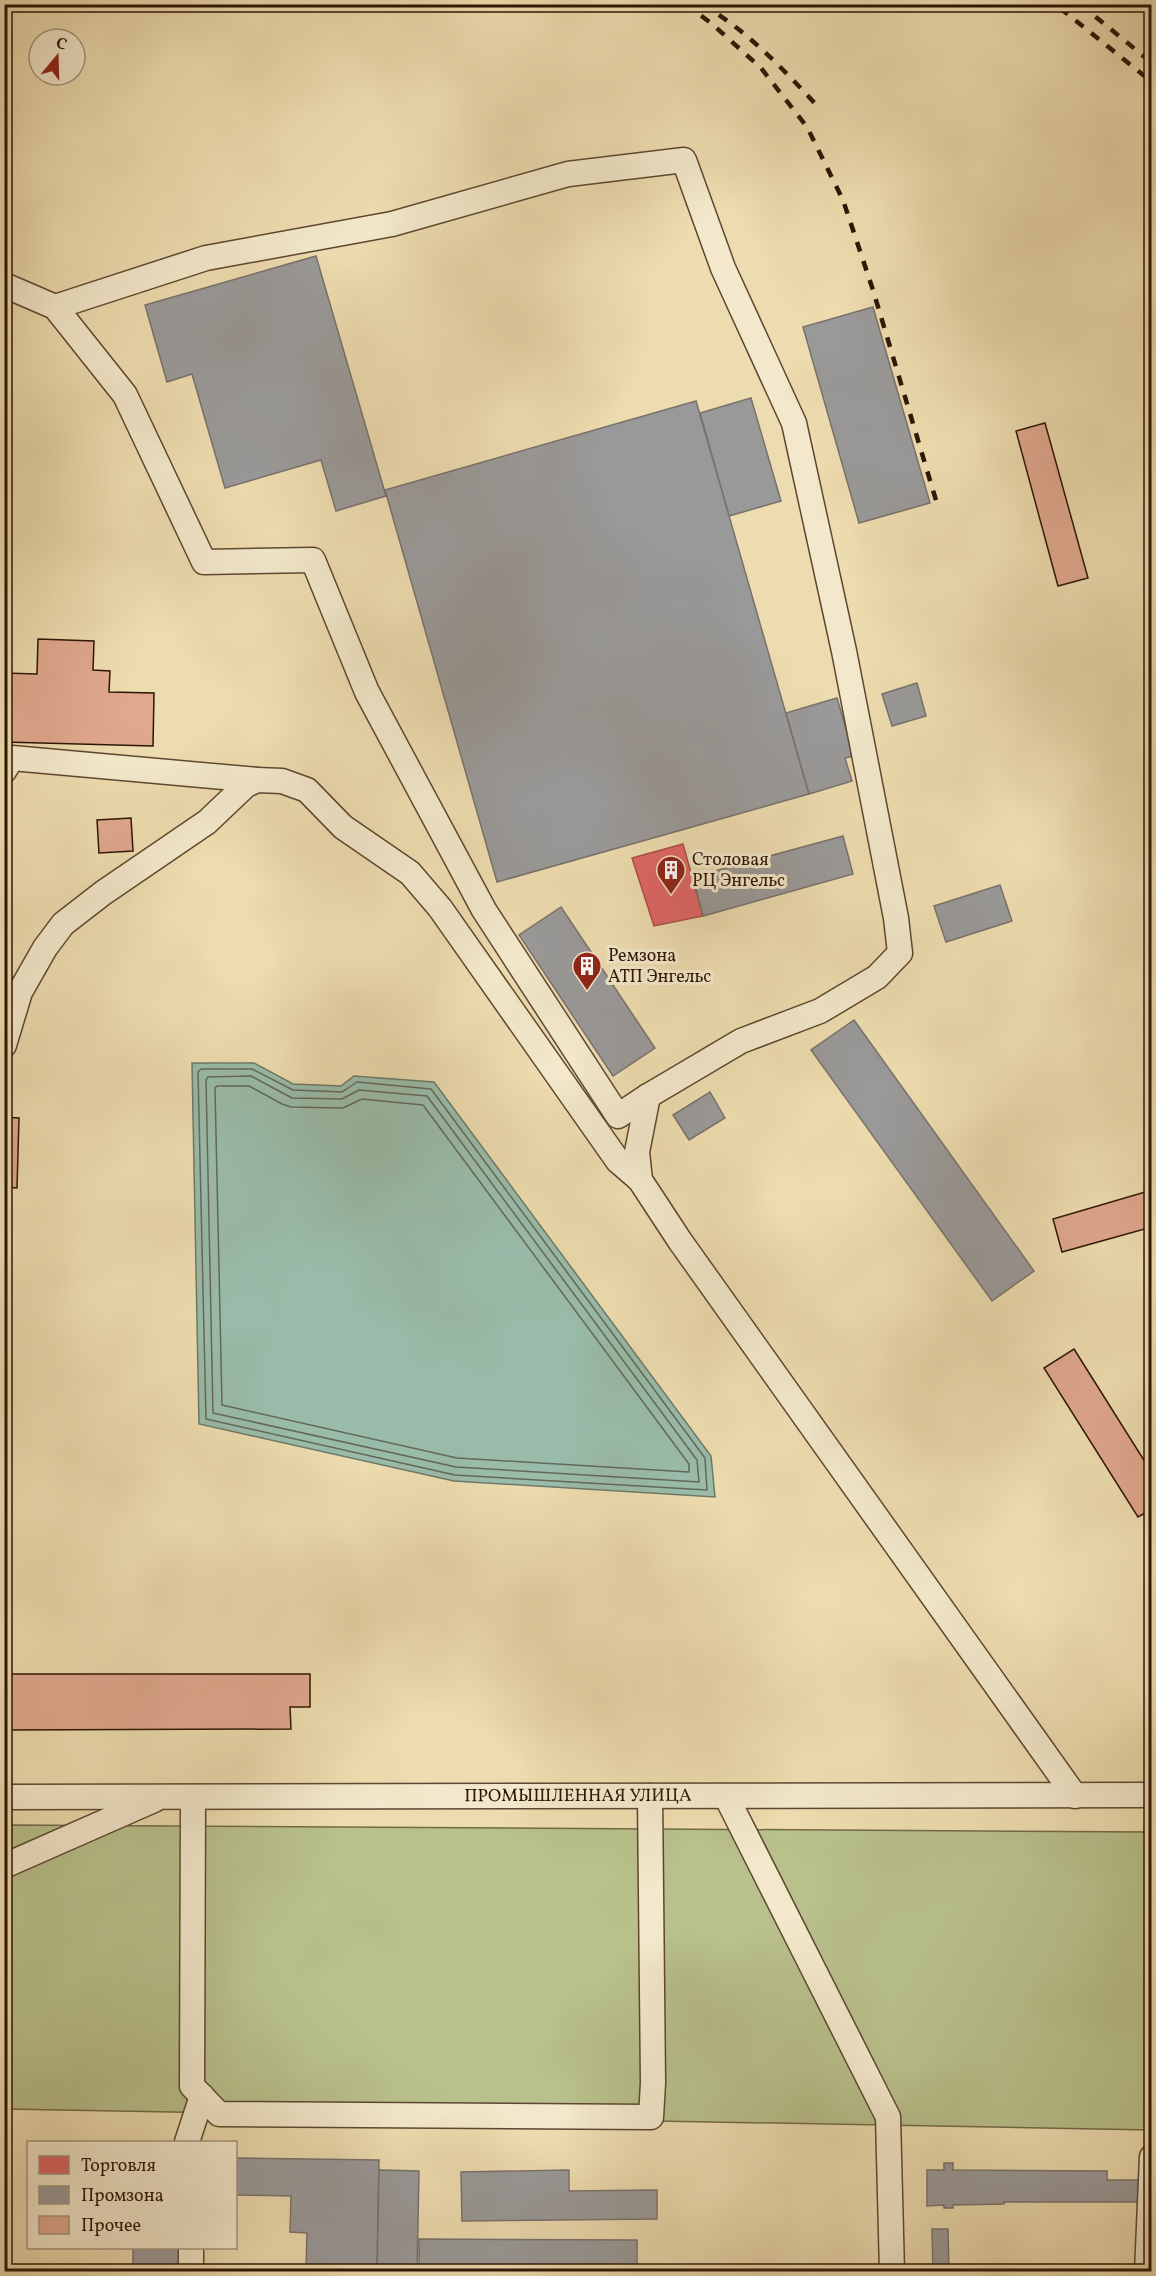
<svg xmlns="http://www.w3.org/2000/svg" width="1156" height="2276" viewBox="0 0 1156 2276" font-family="Vollkorn,serif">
	<rect width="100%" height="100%" fill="#eddcaf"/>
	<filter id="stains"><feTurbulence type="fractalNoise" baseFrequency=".00333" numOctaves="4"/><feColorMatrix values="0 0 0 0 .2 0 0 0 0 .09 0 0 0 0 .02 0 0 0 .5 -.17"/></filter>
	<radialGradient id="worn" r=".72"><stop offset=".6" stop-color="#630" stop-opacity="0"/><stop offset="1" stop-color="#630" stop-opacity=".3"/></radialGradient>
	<path fill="#b8c08b" stroke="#726a48" stroke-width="1.5" d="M5 1825 1151 1832V2130L5 2109Z"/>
	<path fill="#99bcaa" stroke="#6e7968" stroke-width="1.5" d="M192 1063H254L293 1084 341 1086 354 1076 434 1082 711 1456 715 1497 454 1481 199 1424Z"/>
	<path fill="#e06666" stroke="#aa4e49" stroke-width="1.5" d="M683 844 703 916 654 926 632 858Z"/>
	<g fill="#999" stroke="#79716d" stroke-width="1.5">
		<path d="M316 256 386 496 336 511 321 460 225 488 192 374 167 382 145 305Z"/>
		<path d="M873 307 930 503 859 523 803 327Z"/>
		<path d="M751 398 781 501 729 516 700 413Z"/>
		<path d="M696 401 809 794 497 882 385 490Z"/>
		<path d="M917 683 926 716 892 726 882 694Z"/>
		<path d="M837 698 854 756 845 758 852 781 809 794 786 713Z"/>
		<path d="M843 836 853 874 703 916 693 877Z"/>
		<path d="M1000 885 1012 921 946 942 934 906Z"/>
		<path d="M561 907 655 1048 613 1076 519 935Z"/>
		<path d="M854 1020 1034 1271 992 1301 811 1050Z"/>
		<path d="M710 1092 725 1118 689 1140 673 1115Z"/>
		<path d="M236 2158 379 2160 377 2272H306L307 2233 290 2232 291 2196 236 2195Z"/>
		<path d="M944 2163H953V2170L1107 2171V2180H1143L1142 2202H1004V2204L953 2205V2208H944V2205L927 2206V2170H944Z"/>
		<path d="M379 2170 419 2171 417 2272H377Z"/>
		<path d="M569 2170V2191L657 2190V2219L462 2221 461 2172Z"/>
		<path d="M932 2229H948L949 2272H933Z"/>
		<path d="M419 2239 637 2240V2272H419Z"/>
		<rect x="133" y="2248" width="51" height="24"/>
	</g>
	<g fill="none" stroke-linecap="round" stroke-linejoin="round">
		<g stroke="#636858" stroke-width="1.5">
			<path d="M201 1069H252L293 1090 342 1092 357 1082 431 1089 705 1458 707 1490 455 1475 206 1419 198 1072Z"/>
			<path d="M251 1076 292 1098 342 1099 359 1090 427 1096 697 1460 699 1482 456 1467 213 1413 206 1080 208 1077Z"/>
			<path d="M249 1086 282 1104 291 1107 343 1108 362 1099 423 1105 689 1464V1472L457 1458 222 1405 215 1088 217 1086Z"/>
		</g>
	</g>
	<g fill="#e0a88e" stroke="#2d1505" stroke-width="1.5">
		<path d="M1045 423 1088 578 1058 586 1016 431Z"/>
		<path d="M38 639 94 641 93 670 110 671 109 692 154 693 153 746 4 742V673L37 674Z"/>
		<path d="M131 818 133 851 99 853 97 820Z"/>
		<path d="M4 968H8L5 1020H4Z"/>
		<path d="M4 1117 19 1118 17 1188 4 1187Z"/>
		<path d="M1152 1190V1227L1062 1252 1053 1219Z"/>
		<path d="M4 1202H11L10 1238H4Z"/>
		<path d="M1074 1349 1152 1473V1509L1138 1517 1044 1368Z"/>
		<path d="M4 1674H310V1707H290L291 1729 4 1730Z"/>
	</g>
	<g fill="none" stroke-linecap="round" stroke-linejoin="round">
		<g stroke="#5d4730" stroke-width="27">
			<g id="minor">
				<path d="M4 285 55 307 125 395 204 562 313 560 367 692 484 910 618 1116 648 1096 741 1041 820 1011 877 977 900 953 896 918 844 651 794 423 723 268 684 160 568 174 392 224 206 258 55 307"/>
				<path d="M4 771 12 758 257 780"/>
				<path d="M4 1045 20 992 45 948 63 924 103 893 207 822 246 785 257 780 282 781 307 790 343 827 410 873 440 908 618 1161 640 1180"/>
				<path d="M648 1096 637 1152 640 1180 680 1241 1075 1796"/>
				<path d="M726 1796 888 2117 892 2272"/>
				<path id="s1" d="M4 1797 1152 1795"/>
				<path d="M193 1797 192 2086 219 2114 651 2117 653 2083 650 1796"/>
				<path d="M4 1866 154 1800"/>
				<path d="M187 2142 202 2096"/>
				<path d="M191 2248V2272"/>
				<path d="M1147 2272 1152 2157"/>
			</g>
		</g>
		<use href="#minor" stroke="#f3e8cb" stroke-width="24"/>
		<g stroke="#2d1505" stroke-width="4.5" stroke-dasharray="10 10" stroke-linecap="butt">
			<path d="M685 4 711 23 761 68 807 127 843 200 873 290 938 507"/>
			<path d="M702 4C749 32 784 70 821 110"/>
			<path d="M1080 4 1152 63"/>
			<path d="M1138 4 1152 15"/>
			<path d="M1060 8 1152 82"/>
		</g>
	</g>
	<defs>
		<g id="building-pin" transform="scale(1.5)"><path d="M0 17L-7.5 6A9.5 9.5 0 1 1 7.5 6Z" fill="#8f2418" stroke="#f3e8cb"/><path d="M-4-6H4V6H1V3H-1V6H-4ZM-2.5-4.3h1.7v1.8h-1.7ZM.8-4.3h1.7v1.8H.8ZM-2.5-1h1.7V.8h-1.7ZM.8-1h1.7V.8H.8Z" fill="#fff"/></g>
	</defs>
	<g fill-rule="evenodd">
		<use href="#building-pin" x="671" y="870"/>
		<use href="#building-pin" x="587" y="966"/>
	</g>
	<g text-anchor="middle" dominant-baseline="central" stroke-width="6" stroke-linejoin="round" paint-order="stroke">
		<g font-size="18" fill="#2d1505" stroke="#f3e8cb" text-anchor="start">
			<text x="692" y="860">Столовая<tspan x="692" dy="21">РЦ Энгельс</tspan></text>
			<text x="608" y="956">Ремзона<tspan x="608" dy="21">АТП Энгельс</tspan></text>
		</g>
		<g font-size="18" fill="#2d1505" stroke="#f3e8cb">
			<text stroke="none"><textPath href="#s1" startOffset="574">ПРОМЫШЛЕННАЯ УЛИЦА</textPath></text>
		</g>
	</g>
	<rect width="1156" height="2276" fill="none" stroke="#eddcaf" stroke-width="24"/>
	<rect x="6" y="6" width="1144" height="2264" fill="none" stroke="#2d1505" stroke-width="3"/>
	<rect x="12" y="12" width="1132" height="2252" fill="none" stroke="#2d1505" stroke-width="1.5"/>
	<rect x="27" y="2141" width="210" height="108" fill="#f3e8cb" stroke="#a4947c" stroke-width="1.5"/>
	<rect x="39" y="2156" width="30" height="18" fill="#e06666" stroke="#a4947c" stroke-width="1.5"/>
	<text x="81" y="2171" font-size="18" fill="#2d1505">Торговля</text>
	<rect x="39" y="2186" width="30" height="18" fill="#999999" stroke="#a4947c" stroke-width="1.5"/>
	<text x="81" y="2201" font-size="18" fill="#2d1505">Промзона</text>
	<rect x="39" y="2216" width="30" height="18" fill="#e0a88e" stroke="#a4947c" stroke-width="1.5"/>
	<text x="81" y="2231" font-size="18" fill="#2d1505">Прочее</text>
	<g transform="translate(57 57) rotate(19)"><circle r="28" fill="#f3e8cb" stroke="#a4947c" stroke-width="1.5"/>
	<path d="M0-4.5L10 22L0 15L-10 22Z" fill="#8f2418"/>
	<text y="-9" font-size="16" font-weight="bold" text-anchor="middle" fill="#2d1505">С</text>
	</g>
	<rect width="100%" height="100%" filter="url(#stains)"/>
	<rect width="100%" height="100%" fill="url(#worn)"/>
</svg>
